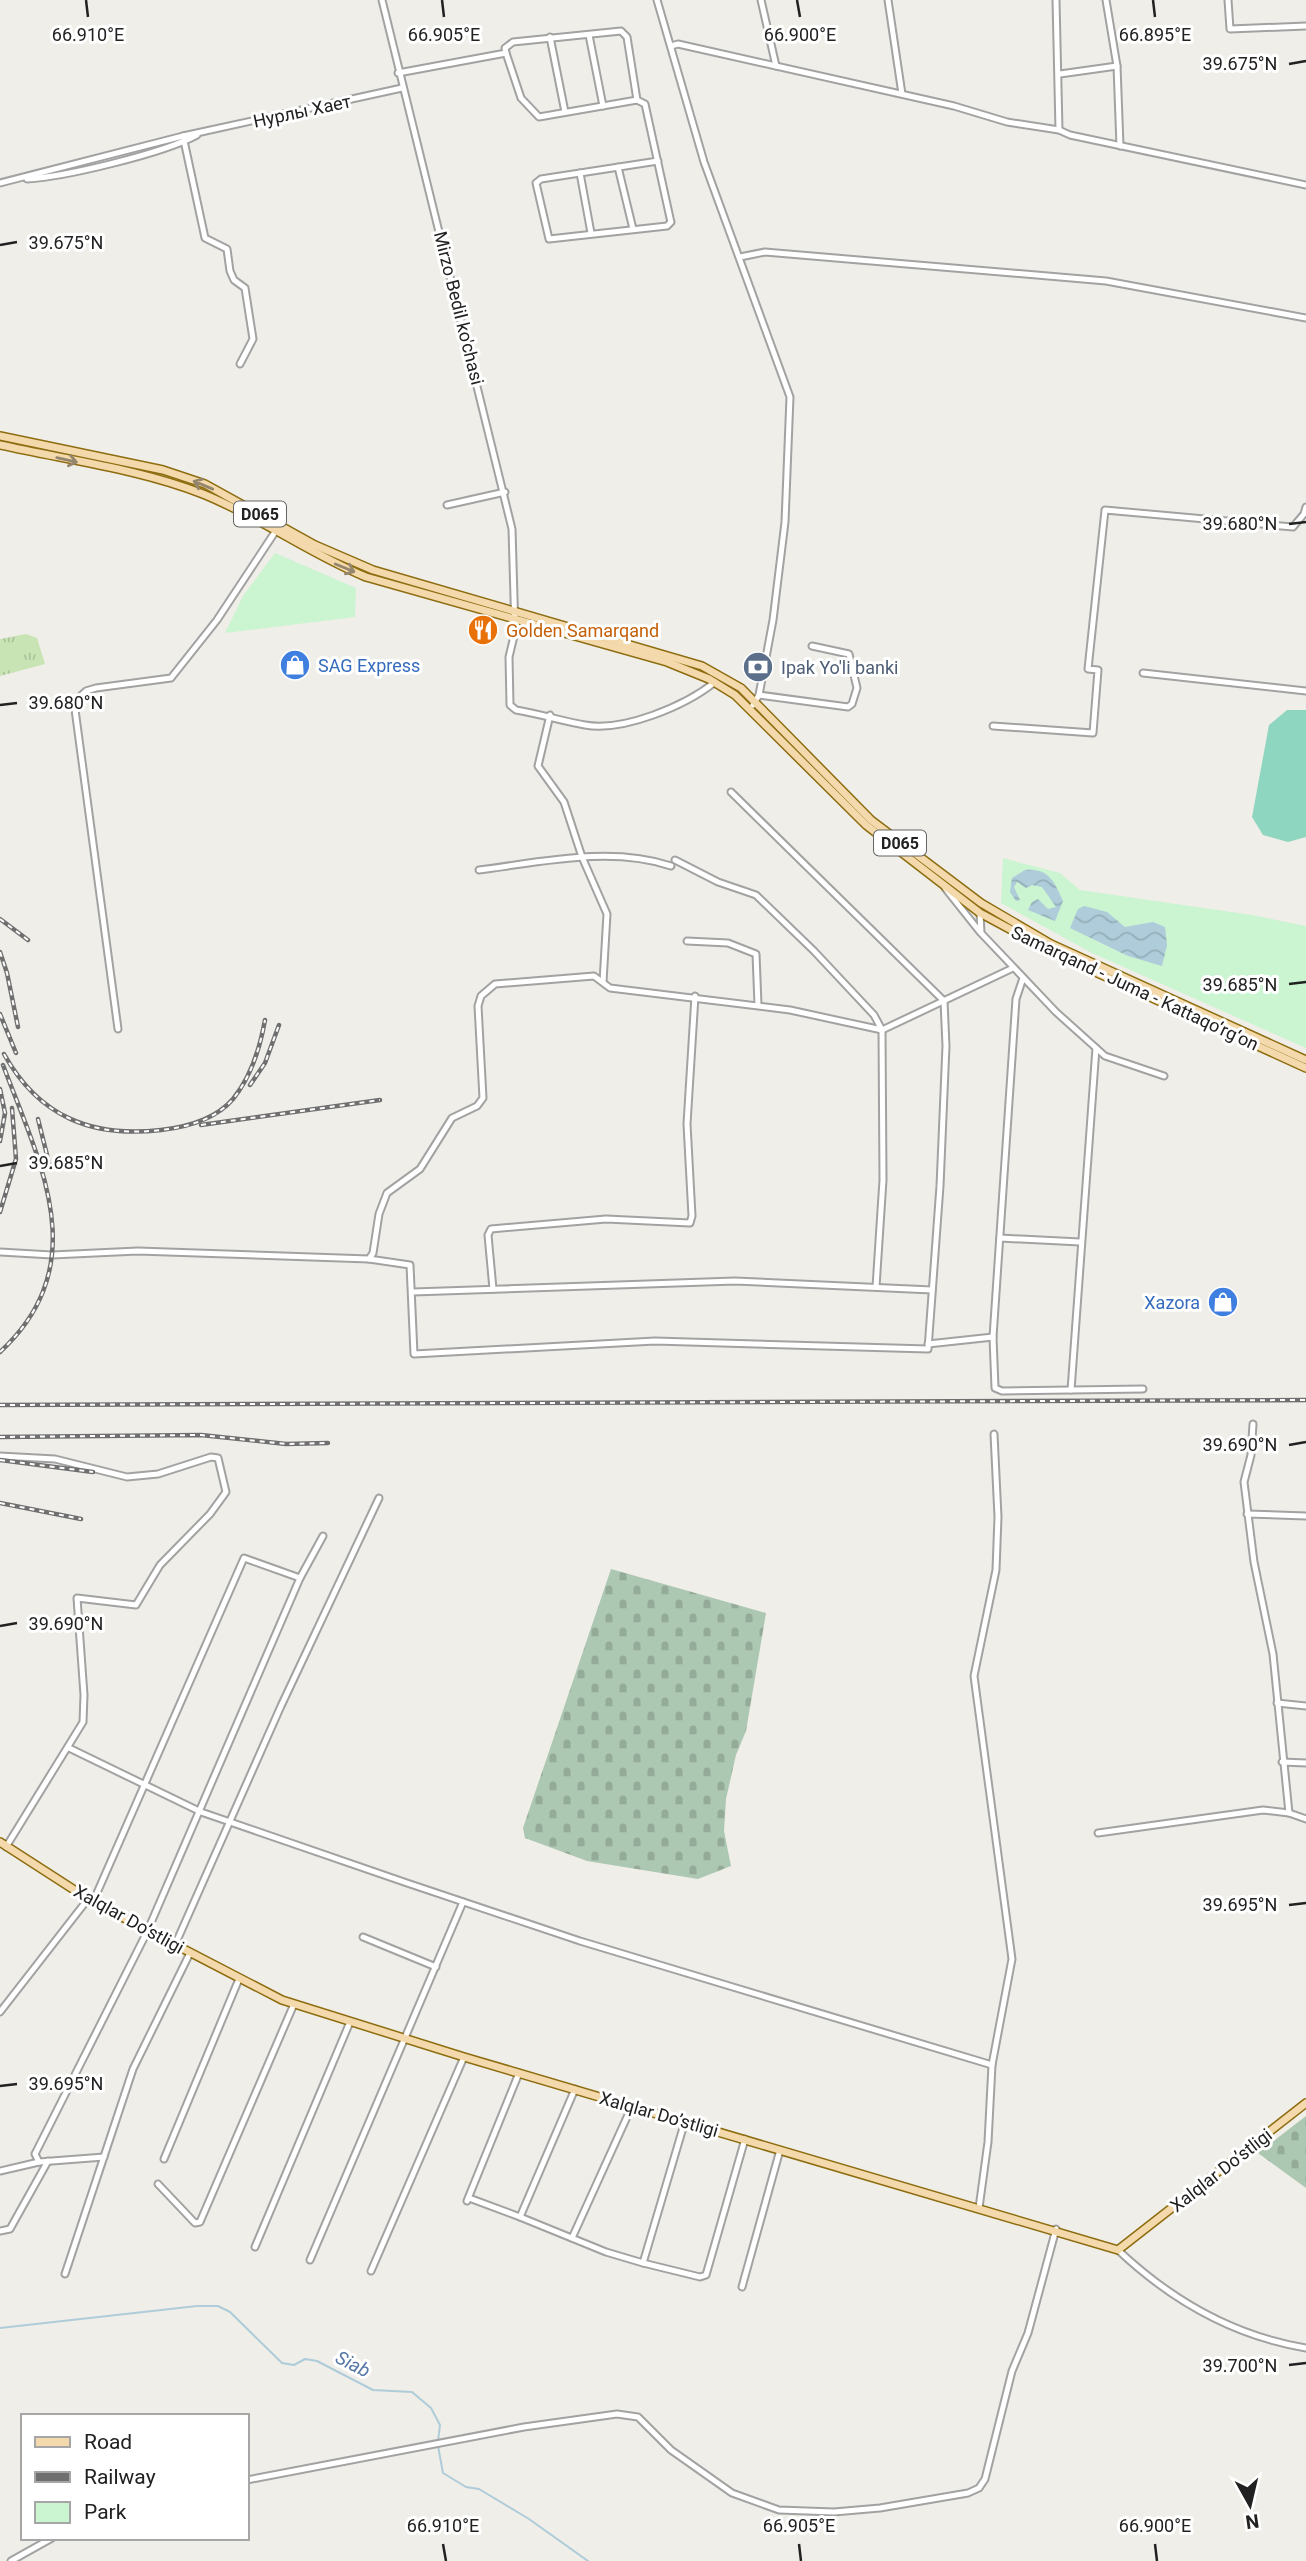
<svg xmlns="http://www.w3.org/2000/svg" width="1306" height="2561" viewBox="0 0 1306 2561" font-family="Roboto,sans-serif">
	<defs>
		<pattern id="grass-tufts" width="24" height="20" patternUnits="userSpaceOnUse" patternTransform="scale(1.75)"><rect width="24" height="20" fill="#c8e4b4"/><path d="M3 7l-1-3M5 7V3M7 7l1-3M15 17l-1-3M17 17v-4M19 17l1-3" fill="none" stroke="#acc39a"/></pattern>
		<pattern id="cemetery-stones" width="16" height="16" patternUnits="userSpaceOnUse" patternTransform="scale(1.75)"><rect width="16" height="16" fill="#acc7b2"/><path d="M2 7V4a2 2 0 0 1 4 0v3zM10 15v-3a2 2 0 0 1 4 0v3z" fill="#94ab99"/></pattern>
		<pattern id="water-waves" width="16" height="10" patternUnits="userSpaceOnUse" patternTransform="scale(1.75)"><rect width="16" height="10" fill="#aeccd9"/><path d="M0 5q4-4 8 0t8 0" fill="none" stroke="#95afba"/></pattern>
	</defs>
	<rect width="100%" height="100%" fill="#f0eee8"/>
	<path fill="url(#grass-tufts)" d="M26 634 37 638 45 664 0 676V639Z"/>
	<g fill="url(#cemetery-stones)">
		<path d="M611 1569 766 1613 746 1731 736 1755 726 1799 724 1831 731 1866 698 1879 587 1861 525 1838 523 1828Z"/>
		<path d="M1306 2116V2188L1258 2153Z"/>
	</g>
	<g fill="#cbf4d1">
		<path d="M275 553 356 588 355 617 225 633 243 596Z"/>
		<path d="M1003 858 1060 873 1080 890 1252 915 1306 926V1048L1092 953 1001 903Z"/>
	</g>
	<path fill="#8fd6c0" d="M1287 710H1306V837L1288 842 1263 835 1252 817 1269 725Z"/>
	<g fill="url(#water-waves)">
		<path d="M1025 870C1049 867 1055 883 1063 901L1055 921 1028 910 1032 902 1038 899 1048 909 1056 907 1042 887 1032 885 1026 888 1017 882 1014 887 1020 900 1016 901 1010 892 1012 878Z"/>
		<path d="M1084 906 1107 912 1125 927 1153 922 1165 927 1167 945 1162 966 1128 956 1070 928 1078 909Z"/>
	</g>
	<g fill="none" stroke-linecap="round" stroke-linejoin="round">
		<g stroke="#aeccd9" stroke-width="2">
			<path d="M0 2328 197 2306H218L230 2312 282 2363 294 2365 305 2359 317 2361 373 2390 412 2392 431 2408 440 2425 438 2441"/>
			<path d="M438 2446 443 2473 466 2487 479 2489 529 2519 588 2561"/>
		</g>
		<g stroke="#a2a2a2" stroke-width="9">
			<g id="minor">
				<path d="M382 0 512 529 515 632 509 657 510 705 516 710C540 714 562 721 585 725 623 732 685 706 715 682"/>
				<path d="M657 0 704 162 790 397 785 522 773 620 759 695 753 705"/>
				<path d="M761 0 776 66"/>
				<path d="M888 0 902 94"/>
				<path d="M1228 0 1230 29 1306 26"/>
				<path d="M589 35 603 106"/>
				<path d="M550 37 565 112"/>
				<path d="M671 46 678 44 954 106 1007 122 1059 130 1056 0"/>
				<path d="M506 53 505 48 513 42 621 31 627 37 637 100 645 104C653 142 662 180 670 218L671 222 667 226 549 239 536 183 541 179 658 161"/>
				<path d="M1117 66 1120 146"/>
				<path d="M398 73 506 53 521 98 539 117 637 100"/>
				<path d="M1060 74 1117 66 1106 0"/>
				<path d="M1059 130 1070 135 1306 185"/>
				<path d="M183 136 205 238 227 249 230 271 234 280 245 288 253 339 240 364"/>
				<path d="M618 167 633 229"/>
				<path d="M580 173 591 233"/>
				<path d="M27 179C65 177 164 153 197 135"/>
				<path d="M0 183 183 136 402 88"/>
				<path d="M740 257 765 252 1106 281 1306 318"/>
				<path d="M447 505 505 492"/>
				<path d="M1143 673 1306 691"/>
				<path d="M759 695 848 707 852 704 857 688 849 654 812 646"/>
				<path d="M550 715 538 766 564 802 582 857 607 914 603 982"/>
				<path d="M993 726 1093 733 1098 670 1088 669 1105 510 1293 527 1304 514 1306 507"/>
				<path d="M675 860 718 882 756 895 814 951 874 1015 882 1030 883 1180 876 1287"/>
				<path d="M479 870C542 862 610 846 671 866"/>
				<path d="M945 888 980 932"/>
				<path d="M980 913 981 933 1056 1012 1105 1056 1164 1076"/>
				<path d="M687 941 728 943 756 954 758 1005"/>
				<path d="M1023 978 1016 999 993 1337 995 1388 1002 1391 1143 1389"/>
				<path d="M118 1029 74 702 86 691 96 688 171 678 217 620 275 532"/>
				<path d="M1000 1238 1080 1242"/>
				<path d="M0 1252 52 1255 138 1251 369 1259 373 1253 379 1214 387 1193 420 1169 452 1118 477 1106 483 1098 478 1006 481 996 495 984 594 976 610 988 790 1010 882 1030 1013 968"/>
				<path d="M369 1259 410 1265 414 1354 655 1341 928 1349 940 1186 946 1046 944 1001 731 792"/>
				<path d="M493 1289 488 1235 491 1229 606 1219 690 1223 692 1216 687 1124 695 996"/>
				<path d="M413 1292 735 1281 932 1290"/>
				<path d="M928 1344 993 1337"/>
				<path d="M1071 1390 1096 1048"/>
				<path d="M1253 1424 1251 1455 1244 1482 1254 1562 1273 1654 1289 1813"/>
				<path d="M0 1456 55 1459 127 1477 158 1474 211 1457 218 1458 226 1492 210 1514 160 1565 136 1605 77 1598 84 1695 83 1722 6 1847"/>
				<path d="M1247 1514 1306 1516"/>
				<path d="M1277 1703 1306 1706"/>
				<path d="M69 1748 201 1812 407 1883 580 1941 992 2065"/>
				<path d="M1282 1762 1306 1763"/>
				<path d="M1098 1833 1263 1810 1289 1813 1306 1819"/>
				<path d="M93 1902 244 1558 300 1578"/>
				<path d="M363 1937 436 1967"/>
				<path d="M175 1945 281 1706 379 1498"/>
				<path d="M0 2012 88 1899"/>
				<path d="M575 2089 520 2217 606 2252 643 2263 685 2121"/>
				<path d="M164 2159 239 1979"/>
				<path d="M39 2162 35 2154 147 1932 300 1578 323 1536"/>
				<path d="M0 2171 39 2162 104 2157"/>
				<path d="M158 2184 195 2223 200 2222 294 2004"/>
				<path d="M469 2198 520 2217"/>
				<path d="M467 2201 519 2073"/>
				<path d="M979 2208 988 2142 992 2065 1012 1959 974 1676 996 1570 998 1517 994 1434"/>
				<path d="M0 2231 10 2229 48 2161"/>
				<path d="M572 2238 632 2106"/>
				<path d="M255 2247 350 2022"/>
				<path d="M1118 2250C1171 2300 1234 2336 1306 2348"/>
				<path d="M310 2260 463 1902"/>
				<path d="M643 2263 700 2277 706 2275 745 2139"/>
				<path d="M371 2271 464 2057"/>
				<path d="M65 2274 133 2069 190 1953"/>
				<path d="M742 2287 780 2150"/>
				<path d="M247 2480 524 2427 617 2414 638 2417 671 2450 732 2493 779 2510 834 2512 880 2508 968 2493 979 2488 985 2479 1012 2371 1028 2333 1056 2229"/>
				<path d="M11 2561 52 2538"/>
			</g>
		</g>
		<g stroke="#8d6d10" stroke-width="10">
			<g id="major">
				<path d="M0 436 163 470 205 484 315 545 373 570 702 666 741 688 871 820 981 903 1051 944 1306 1060"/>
				<path d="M0 445C67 460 140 469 203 494 260 517 310 554 366 577L667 662 709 679 735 695 866 825 980 913 1058 955 1306 1068"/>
				<path d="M0 1842 93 1902 282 2000 464 2057 1118 2250 1306 2103"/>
			</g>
		</g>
		<use href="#minor" stroke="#fff" stroke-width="5"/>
		<use href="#major" stroke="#f3d9ab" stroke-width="7"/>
		<g stroke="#6f6f6f" stroke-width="4.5">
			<g id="rail">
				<path d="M0 919 28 940"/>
				<path d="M0 952 7 973 18 1027"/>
				<path d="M0 1014 16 1053"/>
				<path d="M4 1054C39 1117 92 1138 161 1130 187 1127 215 1120 233 1099 251 1077 260 1048 265 1020"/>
				<path d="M250 1085 265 1063 279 1025"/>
				<path d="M0 1089 5 1113 0 1141"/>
				<path d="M38 1119 50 1167"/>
				<path d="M201 1125 380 1100"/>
				<path d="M0 1212 16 1159 12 1108"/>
				<path d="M0 1352C95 1264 40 1164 3 1065"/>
				<path d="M0 1405 1306 1400"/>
				<path d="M0 1437 201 1435 286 1444 328 1443"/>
				<path d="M0 1460 93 1472"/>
				<path d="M0 1503 81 1519"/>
			</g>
		</g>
		<use href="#rail" stroke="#fff" stroke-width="2" stroke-dasharray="5" stroke-linecap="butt"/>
	</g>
	<defs><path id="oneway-shaft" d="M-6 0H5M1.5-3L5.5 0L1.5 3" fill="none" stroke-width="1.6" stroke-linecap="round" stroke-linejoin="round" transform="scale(1.75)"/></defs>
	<g stroke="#94866d">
		<use href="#oneway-shaft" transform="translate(67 460) rotate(13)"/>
		<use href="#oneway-shaft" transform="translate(203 485) rotate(-157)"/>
		<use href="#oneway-shaft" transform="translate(345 568) rotate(22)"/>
	</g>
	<path fill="none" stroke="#212121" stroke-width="2.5" d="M86 0 88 17M442 0 444 17M797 0 800 17M1153 0 1155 17M1289 64 1306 61M0 245 17 242M1289 524 1306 522M0 705 17 703M1289 984 1306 982M0 1166 17 1163M1289 1445 1306 1442M0 1626 17 1623M1289 1905 1306 1903M0 2086 17 2084M1289 2365 1306 2363M443 2544 446 2561M799 2544 801 2561M1155 2544 1157 2561"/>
	<defs>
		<g id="restaurant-disc" transform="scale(1.575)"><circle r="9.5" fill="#e8710a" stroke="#fff"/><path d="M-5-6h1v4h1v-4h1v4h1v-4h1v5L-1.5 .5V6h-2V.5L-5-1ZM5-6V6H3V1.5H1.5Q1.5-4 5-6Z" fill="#fff"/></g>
		<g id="shop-disc" transform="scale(1.575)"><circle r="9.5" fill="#3f7fe0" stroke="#fff"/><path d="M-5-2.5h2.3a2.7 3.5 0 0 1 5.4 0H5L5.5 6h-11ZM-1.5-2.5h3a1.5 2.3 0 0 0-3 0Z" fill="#fff"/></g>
		<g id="bank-disc" transform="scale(1.575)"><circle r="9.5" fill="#5c6f8a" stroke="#fff"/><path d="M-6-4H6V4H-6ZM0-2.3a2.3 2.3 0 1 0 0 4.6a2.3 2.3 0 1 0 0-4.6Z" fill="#fff"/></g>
	</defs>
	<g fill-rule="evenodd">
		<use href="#restaurant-disc" x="483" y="630"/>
		<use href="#shop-disc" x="295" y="665"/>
		<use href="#bank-disc" x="758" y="667"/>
		<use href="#shop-disc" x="1223" y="1302"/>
	</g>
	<g text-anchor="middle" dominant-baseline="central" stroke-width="6" stroke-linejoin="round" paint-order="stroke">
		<g fill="#fff" stroke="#646464" stroke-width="2">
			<rect x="234" y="501.5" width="52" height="25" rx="5"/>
			<rect x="874" y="830.5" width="52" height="25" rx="5"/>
		</g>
		<g font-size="16" font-weight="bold" fill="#212121">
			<text x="260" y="514">D065</text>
			<text x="900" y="843">D065</text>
		</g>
		<g font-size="18" fill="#212121" stroke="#fff">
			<text transform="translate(302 111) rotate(-12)">Нурлы Хает</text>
			<text transform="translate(459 308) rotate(76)">Mirzo Bedil ko'chasi</text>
			<text transform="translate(1135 988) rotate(25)">Samarqand - Juma - Kattaqo‘rg‘on</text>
			<text transform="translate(129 1919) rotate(29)">Xalqlar Do’stligi</text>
			<text transform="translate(659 2114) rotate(16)">Xalqlar Do’stligi</text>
			<text transform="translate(1221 2170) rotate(-38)">Xalqlar Do’stligi</text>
		</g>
		<g font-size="18" fill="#c56008" stroke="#fff" text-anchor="start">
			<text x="506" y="630">Golden Samarqand</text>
		</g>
		<g font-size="18" fill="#366cbe" stroke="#fff" text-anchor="start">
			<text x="318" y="665">SAG Express</text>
			<text x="1200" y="1302" text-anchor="end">Xazora</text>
		</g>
		<g font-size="18" fill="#4e5e75" stroke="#fff" text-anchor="start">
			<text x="781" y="667">Ipak Yo'li banki</text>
		</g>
		<g font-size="19" font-style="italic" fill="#5678a7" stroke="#fff">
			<text transform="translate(353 2364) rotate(27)">Siab</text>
		</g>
	</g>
	<g font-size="18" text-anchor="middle" fill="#212121" stroke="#fff" stroke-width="6" stroke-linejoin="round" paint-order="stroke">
		<text x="88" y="41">66.910°E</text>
		<text x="444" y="41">66.905°E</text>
		<text x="800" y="41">66.900°E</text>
		<text x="1155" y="41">66.895°E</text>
		<text x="1240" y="70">39.675°N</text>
		<text x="66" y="249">39.675°N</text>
		<text x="1240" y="530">39.680°N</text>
		<text x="66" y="709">39.680°N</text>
		<text x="1240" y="991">39.685°N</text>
		<text x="66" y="1169">39.685°N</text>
		<text x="1240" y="1451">39.690°N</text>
		<text x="66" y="1630">39.690°N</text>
		<text x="1240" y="1911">39.695°N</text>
		<text x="66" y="2090">39.695°N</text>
		<text x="1240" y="2372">39.700°N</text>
		<text x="443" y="2532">66.910°E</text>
		<text x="799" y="2532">66.905°E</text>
		<text x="1155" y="2532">66.900°E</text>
	</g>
	<rect x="21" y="2414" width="228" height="126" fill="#ffffff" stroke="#a6a6a6" stroke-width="2"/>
	<rect x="35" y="2437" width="35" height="10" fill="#f3d9ab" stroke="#a6a6a6" stroke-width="2"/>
	<text x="84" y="2449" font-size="21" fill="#212121">Road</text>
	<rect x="35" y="2472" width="35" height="10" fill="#6f6f6f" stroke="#a6a6a6" stroke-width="2"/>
	<text x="84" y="2484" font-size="21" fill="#212121">Railway</text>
	<rect x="35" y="2502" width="35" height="21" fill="#cbf4d1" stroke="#a6a6a6" stroke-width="2"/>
	<text x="84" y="2519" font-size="21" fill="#212121">Park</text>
	<g transform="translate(1250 2505) rotate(172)" stroke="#ffffff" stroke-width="5" paint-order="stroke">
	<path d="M0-5L12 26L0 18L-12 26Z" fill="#212121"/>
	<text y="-10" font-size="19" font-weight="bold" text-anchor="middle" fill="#212121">N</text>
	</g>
</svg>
